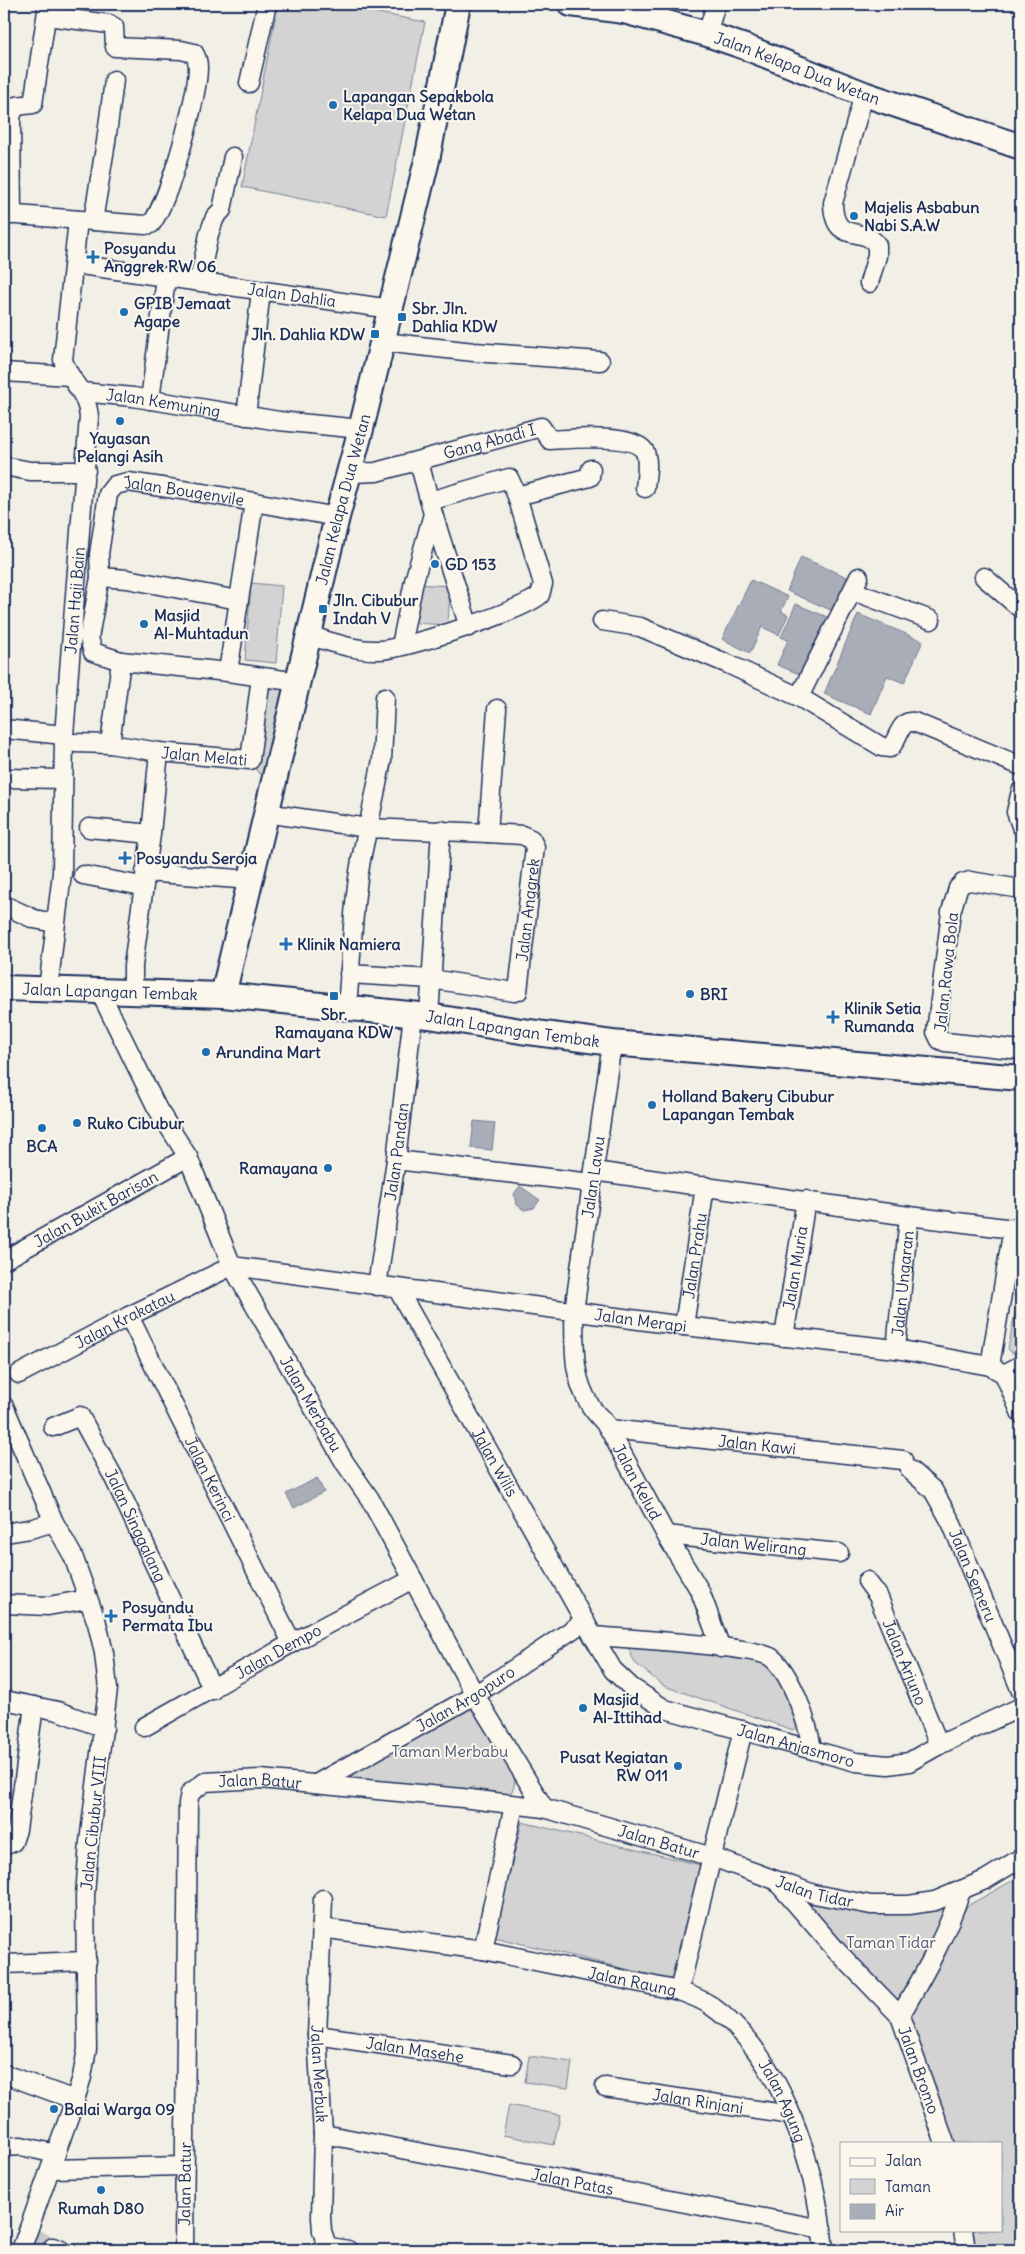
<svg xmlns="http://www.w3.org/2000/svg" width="1025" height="2254" viewBox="0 0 1025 2254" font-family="Delius,sans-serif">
	<rect width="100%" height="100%" fill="#f2efe6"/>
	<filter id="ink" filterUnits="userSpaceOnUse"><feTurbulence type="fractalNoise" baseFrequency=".02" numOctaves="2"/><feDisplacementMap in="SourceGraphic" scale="10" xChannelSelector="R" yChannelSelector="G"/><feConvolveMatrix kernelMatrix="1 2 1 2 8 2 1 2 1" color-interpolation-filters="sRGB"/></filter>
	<g filter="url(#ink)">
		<g fill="#d2d3d2" stroke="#768198">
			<path d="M278 4H332L425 22 386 216 242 187Z"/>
			<path d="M251 583 282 586 276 663 245 660Z"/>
			<path d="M415 584 450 586 448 625 414 623Z"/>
			<path d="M277 682 293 684 269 776 258 773 252 762 268 687Z"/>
			<path d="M1021 1281V1353L1016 1356 1008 1349Z"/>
			<path d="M623 1637 773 1654 808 1719 793 1730 664 1686 635 1663Z"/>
			<path d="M462 1697C482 1721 497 1750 515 1776L514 1787 508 1798 483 1795 473 1787 461 1792 353 1780 356 1760Z"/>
			<path d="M522 1822 700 1865 671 1980 494 1937Z"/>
			<path d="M1021 1876V2250H971L968 2230H1001V2143H955L908 2020 967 1906Z"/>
			<path d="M812 1893 951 1905 903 2003 888 1997 805 1902Z"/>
			<path d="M529 2056 572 2062 568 2088 525 2082Z"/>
			<path d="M509 2105 560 2115 554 2145 503 2135Z"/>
		</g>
		<g fill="#a9adb7" stroke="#707b93">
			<path d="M801 557 854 580 840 614 787 591Z"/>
			<path d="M751 580 788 597 781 611 788 615 779 635 762 627 750 653 722 639Z"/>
			<path d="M796 604 832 619 807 677 777 665 788 640 781 637Z"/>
			<path d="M858 614 923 641 904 683 887 676 871 714 824 694Z"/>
			<path d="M474 1121 495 1123 492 1150 471 1148Z"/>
			<path d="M520 1186 540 1200 534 1208 524 1210 516 1204 514 1194Z"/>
			<path d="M317 1478 324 1492 294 1508 286 1494Z"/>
		</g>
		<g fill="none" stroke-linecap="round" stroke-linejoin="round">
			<path stroke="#c7c9cb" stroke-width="18" stroke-dasharray="18 9" stroke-linecap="butt" d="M33 2237 53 2247"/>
			<g stroke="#1b2f5e" stroke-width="21">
				<g id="street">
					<path d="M707 34 716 4"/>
					<path d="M249 83 267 4"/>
					<path d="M864 94 833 203C834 246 862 224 877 245V256L869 283"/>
					<path d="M4 214 145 225 151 224C169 202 198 96 198 67 198 62 197 58 194 53L181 50 115 47 114 27 109 24 47 16"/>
					<path d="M12 215 11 116 16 106 33 104 48 4"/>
					<path d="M93 221 106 142 114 80"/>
					<path id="s1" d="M74 264 391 309"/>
					<path d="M199 281 209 234 215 217 222 210 233 157"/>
					<path d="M383 342 474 352 600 361"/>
					<path d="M4 372 70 376"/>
					<path id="s2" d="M82 392 133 397 279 421 361 429"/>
					<path d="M150 400 166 278"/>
					<path d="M246 416 261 291"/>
					<path d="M4 466 30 471H86"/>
					<path id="s3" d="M349 469 354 473 376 472 541 427 550 440C570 439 635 433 645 452 649 463 646 477 645 488"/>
					<path d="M517 496 590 477 591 469"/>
					<path d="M433 514 469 627"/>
					<path d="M100 577 127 579 238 600"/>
					<path d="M984 577 1021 609"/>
					<path d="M853 591 931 620"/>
					<path d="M602 621 640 627 728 664 799 697 882 747 890 748C899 739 899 720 914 722L1021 766"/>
					<path d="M310 636C332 642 355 651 378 650 403 650 522 611 540 595L543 584 517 496 509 478 430 501"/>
					<path d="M401 646 414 581 433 514 419 462"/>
					<path d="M228 672 254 502"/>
					<path id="s4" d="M298 682 228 672 121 661 93 652 89 638 100 577 99 554 108 494 115 485 128 482 215 495 337 517"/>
					<path d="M799 697 859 577"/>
					<path d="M4 729 64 735"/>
					<path id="s5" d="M75 743 110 744 159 752 250 760 261 677"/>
					<path d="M110 744 121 661"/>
					<path d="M4 778 63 779"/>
					<path d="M1021 791 1016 812 1021 826"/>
					<path d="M266 813 368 828 382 760 385 697"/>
					<path d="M89 828 151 834"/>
					<path d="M145 872 251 880"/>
					<path d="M83 875 142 886"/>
					<path d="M1021 889 970 881 963 883 958 888 951 912 936 1032 940 1040 945 1042 1021 1050"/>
					<path d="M4 905 34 919 55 923"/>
					<path id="s6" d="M349 974 431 979 514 992 518 991 535 847 531 839 522 835 488 833"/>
					<path id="s7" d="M48 989 62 873 64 735 89 417C87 391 70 383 63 360L78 220"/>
					<path id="s8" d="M99 990 157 1108 188 1157 232 1266 345 1463 370 1499 475 1695 544 1808"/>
					<path d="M133 991V966L151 834 159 752"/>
					<path d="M347 1006C353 945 352 889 368 828L488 833 497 709"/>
					<path d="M429 1016 441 830"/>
					<path id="s9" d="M612 1043 574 1311C575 1344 571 1375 590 1405 595 1414 604 1420 609 1429L666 1535 700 1591 721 1648"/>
					<path d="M396 1160 592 1183"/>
					<path d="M594 1171 909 1216 1021 1230"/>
					<path id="s10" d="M4 1260 188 1157"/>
					<path id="s11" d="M377 1286 396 1160 413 1015"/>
					<path id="s12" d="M397 1288 593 1636 613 1670 631 1687 665 1709 856 1762 888 1765 909 1762 939 1745 1021 1707"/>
					<path id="s13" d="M129 1316 292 1643"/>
					<path id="s14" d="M684 1326 705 1186"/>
					<path id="s15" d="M784 1337 806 1200"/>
					<path id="s16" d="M896 1349 909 1216"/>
					<path d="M990 1366 1013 1228"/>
					<path id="s17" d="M19 1374 129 1316 232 1266 684 1326 896 1349 990 1366 1004 1374 1021 1414"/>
					<path d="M1004 1374 1021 1365"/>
					<path d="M4 1406 54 1522 73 1556 97 1623 104 1653 108 1689 89 1842 85 1896 87 2049 82 2077 75 2100 21 2250"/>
					<path id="s18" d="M53 1427 80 1416 113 1476 213 1690"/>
					<path id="s19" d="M609 1429 903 1460"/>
					<path id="s20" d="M910 1470 933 1490 951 1522 1021 1691"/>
					<path d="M4 1533 30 1529 54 1522"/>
					<path id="s21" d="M666 1535 839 1553"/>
					<path id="s22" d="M867 1581 878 1596 939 1745"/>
					<path d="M4 1604 48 1606 88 1599"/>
					<path d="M593 1636C620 1638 757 1646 772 1658 792 1675 808 1723 812 1749"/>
					<path d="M4 1700 58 1711 104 1728"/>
					<path id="s23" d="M144 1727 292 1643 413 1579"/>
					<path id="s24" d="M316 1784 475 1695 585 1621"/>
					<path d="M4 1846 13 1842 17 1830 34 1706"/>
					<path d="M778 1883 837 1951 900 2016"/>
					<path id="s25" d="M323 1899 317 2035 323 2134 321 2217 322 2231 326 2243 330 2247 348 2250"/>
					<path id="s26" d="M321 1928 483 1950 679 1991C690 1995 701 1999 710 2005 783 2056 816 2166 824 2250"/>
					<path d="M483 1950 514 1805"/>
					<path d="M4 1964 87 1961"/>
					<path d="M679 1991 743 1730"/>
					<path id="s27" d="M317 2035 512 2064"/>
					<path d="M4 2074 75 2100"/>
					<path id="s28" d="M605 2087 791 2115"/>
					<path id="s29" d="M323 2134 822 2229"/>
					<path d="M945 2143 900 2016C923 1976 947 1935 961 1890"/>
					<path d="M4 2147 21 2146 56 2154"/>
					<path d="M51 2169 185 2166"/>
					<path d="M963 2230 966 2250"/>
					<path d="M53 2247 61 2250"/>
					<path id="s30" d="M184 2250 188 1803 190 1793 205 1782 260 1779 462 1798 544 1808 712 1857 814 1894 871 1905H909L935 1901 985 1880 1021 1858"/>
				</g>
			</g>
			<g stroke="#1b2f5e" stroke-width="28">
				<g id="secondary">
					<path id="s31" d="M571 4 624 11 707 34 745 47 864 94 1021 147"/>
					<path id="s32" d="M4 988 223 995 429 1016 521 1031 612 1043 1021 1078"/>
					<path id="s33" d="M223 995 337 517 361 429 427 160 458 4"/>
				</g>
			</g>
			<use href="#street" stroke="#fbf7ec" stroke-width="18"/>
			<use href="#secondary" stroke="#fbf7ec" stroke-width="24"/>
		</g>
	</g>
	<g fill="#1f6fb2" stroke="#fbf7ec" stroke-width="2">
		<circle cx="333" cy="105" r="5"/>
		<circle cx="854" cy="216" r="5"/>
		<path d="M90.5 249.5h5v5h5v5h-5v5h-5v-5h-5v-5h5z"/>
		<circle cx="124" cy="312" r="5"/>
		<rect x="397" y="312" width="10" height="10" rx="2.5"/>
		<rect x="370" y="329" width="10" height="10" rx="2.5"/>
		<circle cx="120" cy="421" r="5"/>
		<circle cx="435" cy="564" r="5"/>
		<rect x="318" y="604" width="10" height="10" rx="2.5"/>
		<circle cx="144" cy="624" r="5"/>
		<path d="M122.5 850.5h5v5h5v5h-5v5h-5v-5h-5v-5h5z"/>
		<path d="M283.5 936.5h5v5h5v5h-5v5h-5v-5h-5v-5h5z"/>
		<circle cx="690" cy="994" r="5"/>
		<rect x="329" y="991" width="10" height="10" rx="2.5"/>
		<path d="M830.5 1009.5h5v5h5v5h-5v5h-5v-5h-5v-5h5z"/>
		<circle cx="206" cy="1052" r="5"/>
		<circle cx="652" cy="1105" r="5"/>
		<circle cx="77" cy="1123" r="5"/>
		<circle cx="42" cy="1128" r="5"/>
		<circle cx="328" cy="1168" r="5"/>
		<path d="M108.5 1608.5h5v5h5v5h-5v5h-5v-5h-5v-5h5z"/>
		<circle cx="583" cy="1708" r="5"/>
		<circle cx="678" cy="1766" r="5"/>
		<circle cx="54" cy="2109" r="5"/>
		<circle cx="101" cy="2190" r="5"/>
	</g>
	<g text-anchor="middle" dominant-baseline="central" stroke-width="4" stroke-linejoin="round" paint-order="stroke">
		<g font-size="16" fill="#1b2f5e" stroke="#fbf7ec">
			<text stroke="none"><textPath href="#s31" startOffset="236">Jalan Kelapa Dua Wetan</textPath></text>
			<text stroke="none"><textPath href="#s1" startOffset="220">Jalan Dahlia</textPath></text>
			<text stroke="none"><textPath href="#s2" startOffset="82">Jalan Kemuning</textPath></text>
			<text stroke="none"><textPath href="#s3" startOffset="146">Gang Abadi I</textPath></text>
			<text stroke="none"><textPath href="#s4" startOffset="449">Jalan Bougenvile</textPath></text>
			<text stroke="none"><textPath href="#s33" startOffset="510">Jalan Kelapa Dua Wetan</textPath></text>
			<text stroke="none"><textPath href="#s7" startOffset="390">Jalan Haji Bain</textPath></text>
			<text stroke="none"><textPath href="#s5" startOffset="130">Jalan Melati</textPath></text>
			<text stroke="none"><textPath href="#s6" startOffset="252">Jalan Anggrek</textPath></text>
			<text transform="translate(946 972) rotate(-84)">Jalan Rawa Bola</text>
			<text stroke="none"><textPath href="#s32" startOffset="106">Jalan Lapangan Tembak</textPath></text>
			<text stroke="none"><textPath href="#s32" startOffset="511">Jalan Lapangan Tembak</textPath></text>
			<text stroke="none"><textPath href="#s11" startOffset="136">Jalan Pandan</textPath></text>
			<text transform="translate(593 1177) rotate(-82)">Jalan Lawu</text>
			<text stroke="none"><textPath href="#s10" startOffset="105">Jalan Bukit Barisan</textPath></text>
			<text stroke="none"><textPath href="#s14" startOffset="71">Jalan Prahu</textPath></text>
			<text stroke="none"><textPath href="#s15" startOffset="70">Jalan Muria</textPath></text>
			<text stroke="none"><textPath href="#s16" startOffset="66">Jalan Ungaran</textPath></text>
			<text stroke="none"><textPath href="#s17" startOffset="119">Jalan Krakatau</textPath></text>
			<text stroke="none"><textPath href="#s17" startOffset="651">Jalan Merapi</textPath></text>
			<text stroke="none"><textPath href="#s8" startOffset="466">Jalan Merbabu</textPath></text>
			<text stroke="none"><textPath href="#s19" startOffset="149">Jalan Kawi</textPath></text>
			<text stroke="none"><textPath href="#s12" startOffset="200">Jalan Wilis</textPath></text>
			<text stroke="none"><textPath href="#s13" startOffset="182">Jalan Kerinci</textPath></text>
			<text stroke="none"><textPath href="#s9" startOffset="458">Jalan Kelud</textPath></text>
			<text stroke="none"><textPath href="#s18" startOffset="152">Jalan Singgalang</textPath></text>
			<text stroke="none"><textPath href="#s21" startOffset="88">Jalan Welirang</textPath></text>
			<text stroke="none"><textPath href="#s20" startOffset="125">Jalan Semeru</textPath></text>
			<text stroke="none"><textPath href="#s23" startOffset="154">Jalan Dempo</textPath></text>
			<text stroke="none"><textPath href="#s22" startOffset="90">Jalan Arjuno</textPath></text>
			<text stroke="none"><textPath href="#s24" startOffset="172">Jalan Argopuro</textPath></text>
			<text stroke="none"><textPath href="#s12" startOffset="640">Jalan Anjasmoro</textPath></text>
			<text stroke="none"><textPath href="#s30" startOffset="531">Jalan Batur</textPath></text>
			<text transform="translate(93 1823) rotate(-84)">Jalan Cibubur VIII</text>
			<text stroke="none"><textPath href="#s30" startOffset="936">Jalan Batur</textPath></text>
			<text stroke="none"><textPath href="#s30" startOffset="1100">Jalan Tidar</textPath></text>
			<text stroke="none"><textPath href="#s26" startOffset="316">Jalan Raung</textPath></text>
			<text stroke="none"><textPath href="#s27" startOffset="99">Jalan Masehe</textPath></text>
			<text transform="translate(919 2070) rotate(70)">Jalan Bromo</text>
			<text stroke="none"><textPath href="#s25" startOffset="175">Jalan Merbuk</textPath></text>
			<text stroke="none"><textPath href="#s28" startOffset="94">Jalan Rinjani</textPath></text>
			<text stroke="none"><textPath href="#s26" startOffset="520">Jalan Agung</textPath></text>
			<text stroke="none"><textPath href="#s29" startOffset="254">Jalan Patas</textPath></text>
			<text stroke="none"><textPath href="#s30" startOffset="66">Jalan Batur</textPath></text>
		</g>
		<g font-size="16" font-weight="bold" fill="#1b2f5e" stroke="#fbf7ec" text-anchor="start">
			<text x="343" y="96">Lapangan Sepakbola<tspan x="343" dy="18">Kelapa Dua Wetan</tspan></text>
			<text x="864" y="207">Majelis Asbabun<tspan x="864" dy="18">Nabi S.A.W</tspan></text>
			<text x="104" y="248">Posyandu<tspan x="104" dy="18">Anggrek RW 06</tspan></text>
			<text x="134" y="303">GPIB Jemaat<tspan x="134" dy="18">Agape</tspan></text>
			<text x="412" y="308">Sbr. Jln.<tspan x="412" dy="18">Dahlia KDW</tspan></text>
			<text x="365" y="334" text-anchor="end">Jln. Dahlia KDW</text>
			<text x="120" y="438" text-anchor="middle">Yayasan<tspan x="120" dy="18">Pelangi Asih</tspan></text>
			<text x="445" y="564">GD 153</text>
			<text x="333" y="600">Jln. Cibubur<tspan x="333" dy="18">Indah V</tspan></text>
			<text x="154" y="615">Masjid<tspan x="154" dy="18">Al-Muhtadun</tspan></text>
			<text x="136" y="858">Posyandu Seroja</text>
			<text x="297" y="944">Klinik Namiera</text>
			<text x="700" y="994">BRI</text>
			<text x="844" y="1008">Klinik Setia<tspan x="844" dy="18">Rumanda</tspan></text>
			<text x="334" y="1014" text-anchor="middle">Sbr.<tspan x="334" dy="18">Ramayana KDW</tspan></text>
			<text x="216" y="1052">Arundina Mart</text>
			<text x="662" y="1096">Holland Bakery Cibubur<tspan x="662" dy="18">Lapangan Tembak</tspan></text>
			<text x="87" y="1123">Ruko Cibubur</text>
			<text x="42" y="1146" text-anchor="middle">BCA</text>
			<text x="318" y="1168" text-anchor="end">Ramayana</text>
			<text x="122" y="1607">Posyandu<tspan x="122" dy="18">Permata Ibu</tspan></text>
			<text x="593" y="1699">Masjid<tspan x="593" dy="18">Al-Ittihad</tspan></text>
			<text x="668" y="1757" text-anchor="end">Pusat Kegiatan<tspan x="668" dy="18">RW 011</tspan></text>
			<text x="64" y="2109">Balai Warga 09</text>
			<text x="101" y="2208" text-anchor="middle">Rumah D80</text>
		</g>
		<g font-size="16" fill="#49587b" stroke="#fbf7ec">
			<text x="450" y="1751">Taman Merbabu</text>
			<text x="891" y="1942">Taman Tidar</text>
		</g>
	</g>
	<rect width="1025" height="2254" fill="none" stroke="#fbf7ec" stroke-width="20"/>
	<rect x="10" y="10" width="1005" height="2234" fill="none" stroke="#1b2f5e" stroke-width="2" filter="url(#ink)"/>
	<rect x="840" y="2142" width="162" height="90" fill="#fbf7ec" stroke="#a1a7b3"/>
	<rect x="850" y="2158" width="25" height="8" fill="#fbf7ec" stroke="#a1a7b3"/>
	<text x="885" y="2166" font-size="15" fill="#1b2f5e">Jalan</text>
	<rect x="850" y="2179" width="25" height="15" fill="#d2d3d2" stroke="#a1a7b3"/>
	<text x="885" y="2192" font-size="15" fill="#1b2f5e">Taman</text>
	<rect x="850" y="2204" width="25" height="15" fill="#a9adb7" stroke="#a1a7b3"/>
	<text x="885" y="2216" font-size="15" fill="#1b2f5e">Air</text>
</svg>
